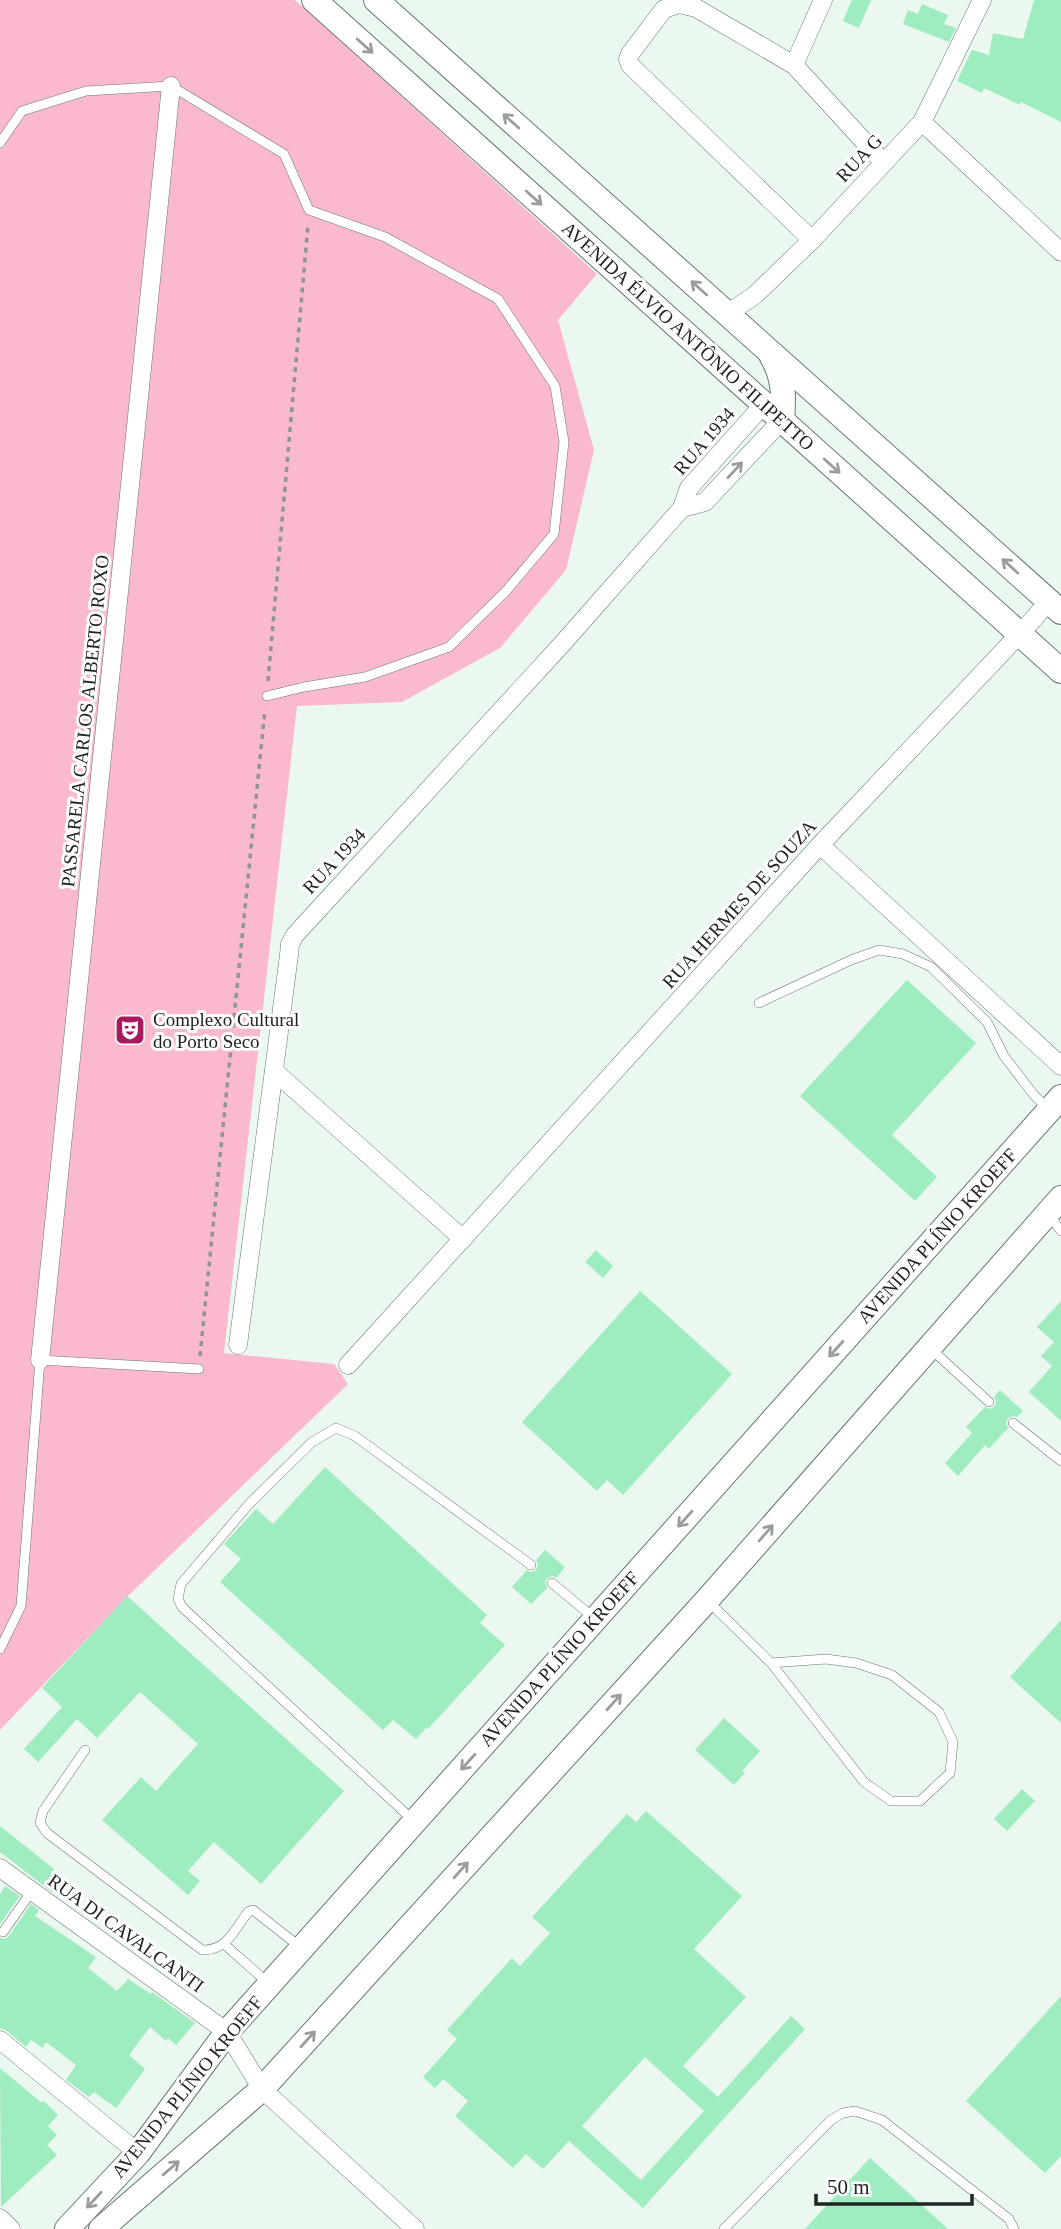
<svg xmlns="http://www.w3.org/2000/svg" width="1061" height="2229" viewBox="0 0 1061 2229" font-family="'Times New Roman',serif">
	<rect width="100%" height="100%" fill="#ebf8f0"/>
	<path fill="#fbb9ce" d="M0 0H295L597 274 558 320 594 450 566 570 500 648 402 702 297 706 224 1353 334 1364 348 1384 125 1599 0 1730Z"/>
	<g fill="#9fecc1" fill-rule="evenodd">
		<path d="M852 0H871L859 28 843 21Z"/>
		<path d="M1034 0H1061V122L1021 102 1020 105 984 88 982 93 957 81 972 50 989 55 993 33 1023 39Z"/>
		<path d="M922 4 948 15 944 24 956 28 949 42 903 24 908 10 918 14Z"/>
		<path d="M907 980 976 1043 892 1135 937 1177 915 1201 800 1096Z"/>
		<path d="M596 1250 613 1266 603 1278 585 1262Z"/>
		<path d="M640 1291 732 1374 623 1495 607 1480 597 1491 522 1422Z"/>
		<path d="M1061 1301V1421L1029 1392 1052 1366 1041 1356 1054 1342 1037 1327Z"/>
		<path d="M1000 1390 1023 1411 1017 1417 1013 1416 1008 1418 1006 1423 1008 1428 989 1449 985 1445 958 1476 945 1463 972 1433 966 1427 985 1407 990 1409 995 1406 996 1401 994 1397Z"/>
		<path d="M325 1467 487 1615 480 1623 505 1645 428 1729 427 1727 416 1739 393 1720 383 1730 220 1582 241 1559 224 1544 234 1533 256 1509 273 1524Z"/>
		<path d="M545 1550 565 1567 556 1578 553 1576 547 1578 545 1582 547 1588 531 1604 512 1587 527 1570 531 1572 536 1570 538 1565 536 1560Z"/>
		<path d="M127 1596 344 1791 261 1884 214 1842 188 1871 200 1881 188 1895 102 1820 141 1777 156 1791 198 1744 140 1692 97 1738 77 1719 38 1762 24 1749 62 1707 42 1688Z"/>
		<path d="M1061 1620V1723L1010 1677Z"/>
		<path d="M724 1718 760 1751 742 1771 745 1773 734 1785 695 1750Z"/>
		<path d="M1022 1789 1035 1801 1007 1831 994 1819Z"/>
		<path d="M646 1811 742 1896 694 1949 746 1997 683 2066 718 2097 791 2016 805 2029 643 2208 569 2141 543 2169 526 2154 513 2168 455 2116 468 2101 443 2079 435 2088 423 2077 457 2039 447 2030 512 1958 520 1966 550 1933 532 1917 627 1814 636 1822ZM645 2057 704 2111 641 2180 582 2126Z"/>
		<path d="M0 1826 49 1865 55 1870 53 1872 62 1879 52 1892 0 1852Z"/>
		<path d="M5 1886 20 1896 0 1924V1894Z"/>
		<path d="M31 1904 39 1910 35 1916 96 1957 88 1968 117 1991 128 1979 151 1994 152 1992 195 2023 176 2045 168 2038 166 2041 150 2027 129 2055 145 2069 116 2108 94 2092 89 2097 66 2080 76 2065 46 2042 43 2048 31 2040 26 2047 7 2031 0 2028V1938L5 1939 9 1936Z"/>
		<path d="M1061 1996V2156L1045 2173 966 2101Z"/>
		<path d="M0 2068 42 2103 44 2101 58 2115 48 2126 57 2135 47 2145 57 2155 1 2207Z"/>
		<path d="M870 2158 948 2229H805Z"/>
	</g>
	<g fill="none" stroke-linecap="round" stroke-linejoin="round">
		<g stroke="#6a766f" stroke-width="10">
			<g id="lane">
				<path d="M0 143 22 111 86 91 171 86 284 154 309 210 385 237 498 299 555 386 564 442 554 534 506 591 449 647 365 677 304 687 267 696"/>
				<path d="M759 1003 851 960 879 950 903 954 931 967 987 1022 1004 1056 1034 1095 1048 1109"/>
				<path d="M1050 1216 1061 1231"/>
				<path d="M931 1349 989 1402"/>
				<path d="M1013 1423 1061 1461"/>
				<path d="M552 1583 594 1618"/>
				<path d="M708 1601 771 1663 864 1782 891 1801H920L950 1773 953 1742 939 1712 892 1675 856 1663 826 1659 771 1663"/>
				<path d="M0 1649 21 1606 40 1360 199 1369"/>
				<path d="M85 1750 43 1811 40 1823 47 1833 202 1950C227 1951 235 1929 248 1912L253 1910 299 1946"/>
				<path d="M414 1821 182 1607 178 1599 181 1584 250 1503 312 1442 336 1428 355 1436 531 1565"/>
				<path d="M3 1932 32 1891"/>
				<path d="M224 1944 268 1983"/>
				<path d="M724 2229 831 2120 843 2113 855 2111 882 2120 1009 2219 1014 2229"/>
			</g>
		</g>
		<g stroke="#6a766f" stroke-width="19">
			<g id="street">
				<path d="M794 65 823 0"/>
				<path d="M922 122 1061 252"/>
				<path d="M812 240 630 65 628 59 630 54 664 9 679 4 696 8 794 65 883 162"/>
				<path d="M727 314 755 295 812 240 922 122 982 0"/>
				<path d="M682 508 705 502 782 420"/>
				<path d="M820 845 1061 1066"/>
				<path d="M274 1071 463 1239"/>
				<path d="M238 1345 289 955 290 944 295 935 563 643 682 508 689 488 764 404"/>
				<path d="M40 1360 171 86"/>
				<path d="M348 1365 820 845 1029 624 1049 601"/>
				<path d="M0 1868 227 2032 262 2089 415 2229"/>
				<path d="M0 2040 138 2153"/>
				<path d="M0 2218 11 2229"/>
			</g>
		</g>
		<g stroke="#6a766f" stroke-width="26">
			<g id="secondary">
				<path d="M314 0 1061 671"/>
				<path d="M376 0 1061 612"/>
				<path d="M772 357C784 377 784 397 782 420"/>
				<path d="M67 2229 138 2153 227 2032 1061 1097"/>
				<path d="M101 2229 262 2089 707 1600 1061 1198"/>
			</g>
		</g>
		<g stroke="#8d9690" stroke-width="3.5" stroke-dasharray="5 5" stroke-linecap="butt">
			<path d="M268 681 308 225"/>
			<path d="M200 1356 265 709"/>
		</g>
		<use href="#lane" stroke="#fff" stroke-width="9"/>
		<use href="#street" stroke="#fff" stroke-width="18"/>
		<use href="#secondary" stroke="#fff" stroke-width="24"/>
	</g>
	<defs><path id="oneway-shaft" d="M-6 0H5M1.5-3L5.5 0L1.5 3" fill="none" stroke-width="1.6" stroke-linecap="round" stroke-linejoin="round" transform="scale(1.75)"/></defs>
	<g stroke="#9b9d9c">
		<use href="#oneway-shaft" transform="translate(365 46) rotate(42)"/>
		<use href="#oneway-shaft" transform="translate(511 121) rotate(-138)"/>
		<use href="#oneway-shaft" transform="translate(534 198) rotate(42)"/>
		<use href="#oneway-shaft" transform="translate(699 288) rotate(-138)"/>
		<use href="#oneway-shaft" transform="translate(832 466) rotate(42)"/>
		<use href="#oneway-shaft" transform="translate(735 470) rotate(-47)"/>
		<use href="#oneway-shaft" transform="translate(1010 566) rotate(-138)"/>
		<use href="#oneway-shaft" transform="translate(836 1349) rotate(132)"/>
		<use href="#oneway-shaft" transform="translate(685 1519) rotate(132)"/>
		<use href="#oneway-shaft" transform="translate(766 1533) rotate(-49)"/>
		<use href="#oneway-shaft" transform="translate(614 1702) rotate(-48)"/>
		<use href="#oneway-shaft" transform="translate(468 1762) rotate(132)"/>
		<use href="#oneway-shaft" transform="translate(461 1870) rotate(-48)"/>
		<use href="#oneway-shaft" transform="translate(308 2039) rotate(-48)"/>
		<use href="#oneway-shaft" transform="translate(171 2168) rotate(-41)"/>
		<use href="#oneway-shaft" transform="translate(94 2200) rotate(133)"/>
	</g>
	<defs>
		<g id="theatre-square" transform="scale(1.575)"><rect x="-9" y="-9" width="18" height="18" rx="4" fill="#a71a5d" stroke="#fff"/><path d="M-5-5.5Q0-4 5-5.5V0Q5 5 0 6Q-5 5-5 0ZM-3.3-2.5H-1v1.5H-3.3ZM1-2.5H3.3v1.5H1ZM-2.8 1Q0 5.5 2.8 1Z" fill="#fff"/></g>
	</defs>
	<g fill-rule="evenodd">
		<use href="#theatre-square" x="130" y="1030"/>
	</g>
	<g text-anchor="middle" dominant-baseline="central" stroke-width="6" stroke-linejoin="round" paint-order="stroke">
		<g font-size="19" fill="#212522" stroke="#fff">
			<text transform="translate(859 158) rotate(-47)">RUA G</text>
			<text transform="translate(688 336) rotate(42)">AVENIDA ÉLVIO ANTÔNIO FILIPETTO</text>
			<text transform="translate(704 441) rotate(-49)">RUA 1934</text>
			<text transform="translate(85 721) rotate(-84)">PASSARELA CARLOS ALBERTO ROXO</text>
			<text transform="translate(334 861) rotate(-47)">RUA 1934</text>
			<text transform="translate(739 904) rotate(-48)">RUA HERMES DE SOUZA</text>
			<text transform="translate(937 1236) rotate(-48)">AVENIDA PLÍNIO KROEFF</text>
			<text transform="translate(559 1659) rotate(-48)">AVENIDA PLÍNIO KROEFF</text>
			<text transform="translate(126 1933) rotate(36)">RUA DI CAVALCANTI</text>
			<text transform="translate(187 2087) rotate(-51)">AVENIDA PLÍNIO KROEFF</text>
		</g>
		<g font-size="19" fill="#212522" stroke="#fff" text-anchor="start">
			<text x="153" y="1019">Complexo Cultural<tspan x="153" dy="22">do Porto Seco</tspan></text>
		</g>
	</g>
	<path d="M816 2194v10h156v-10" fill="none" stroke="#212522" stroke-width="3.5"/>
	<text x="827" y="2194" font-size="21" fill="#212522" stroke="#ffffff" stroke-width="5" paint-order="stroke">50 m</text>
</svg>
